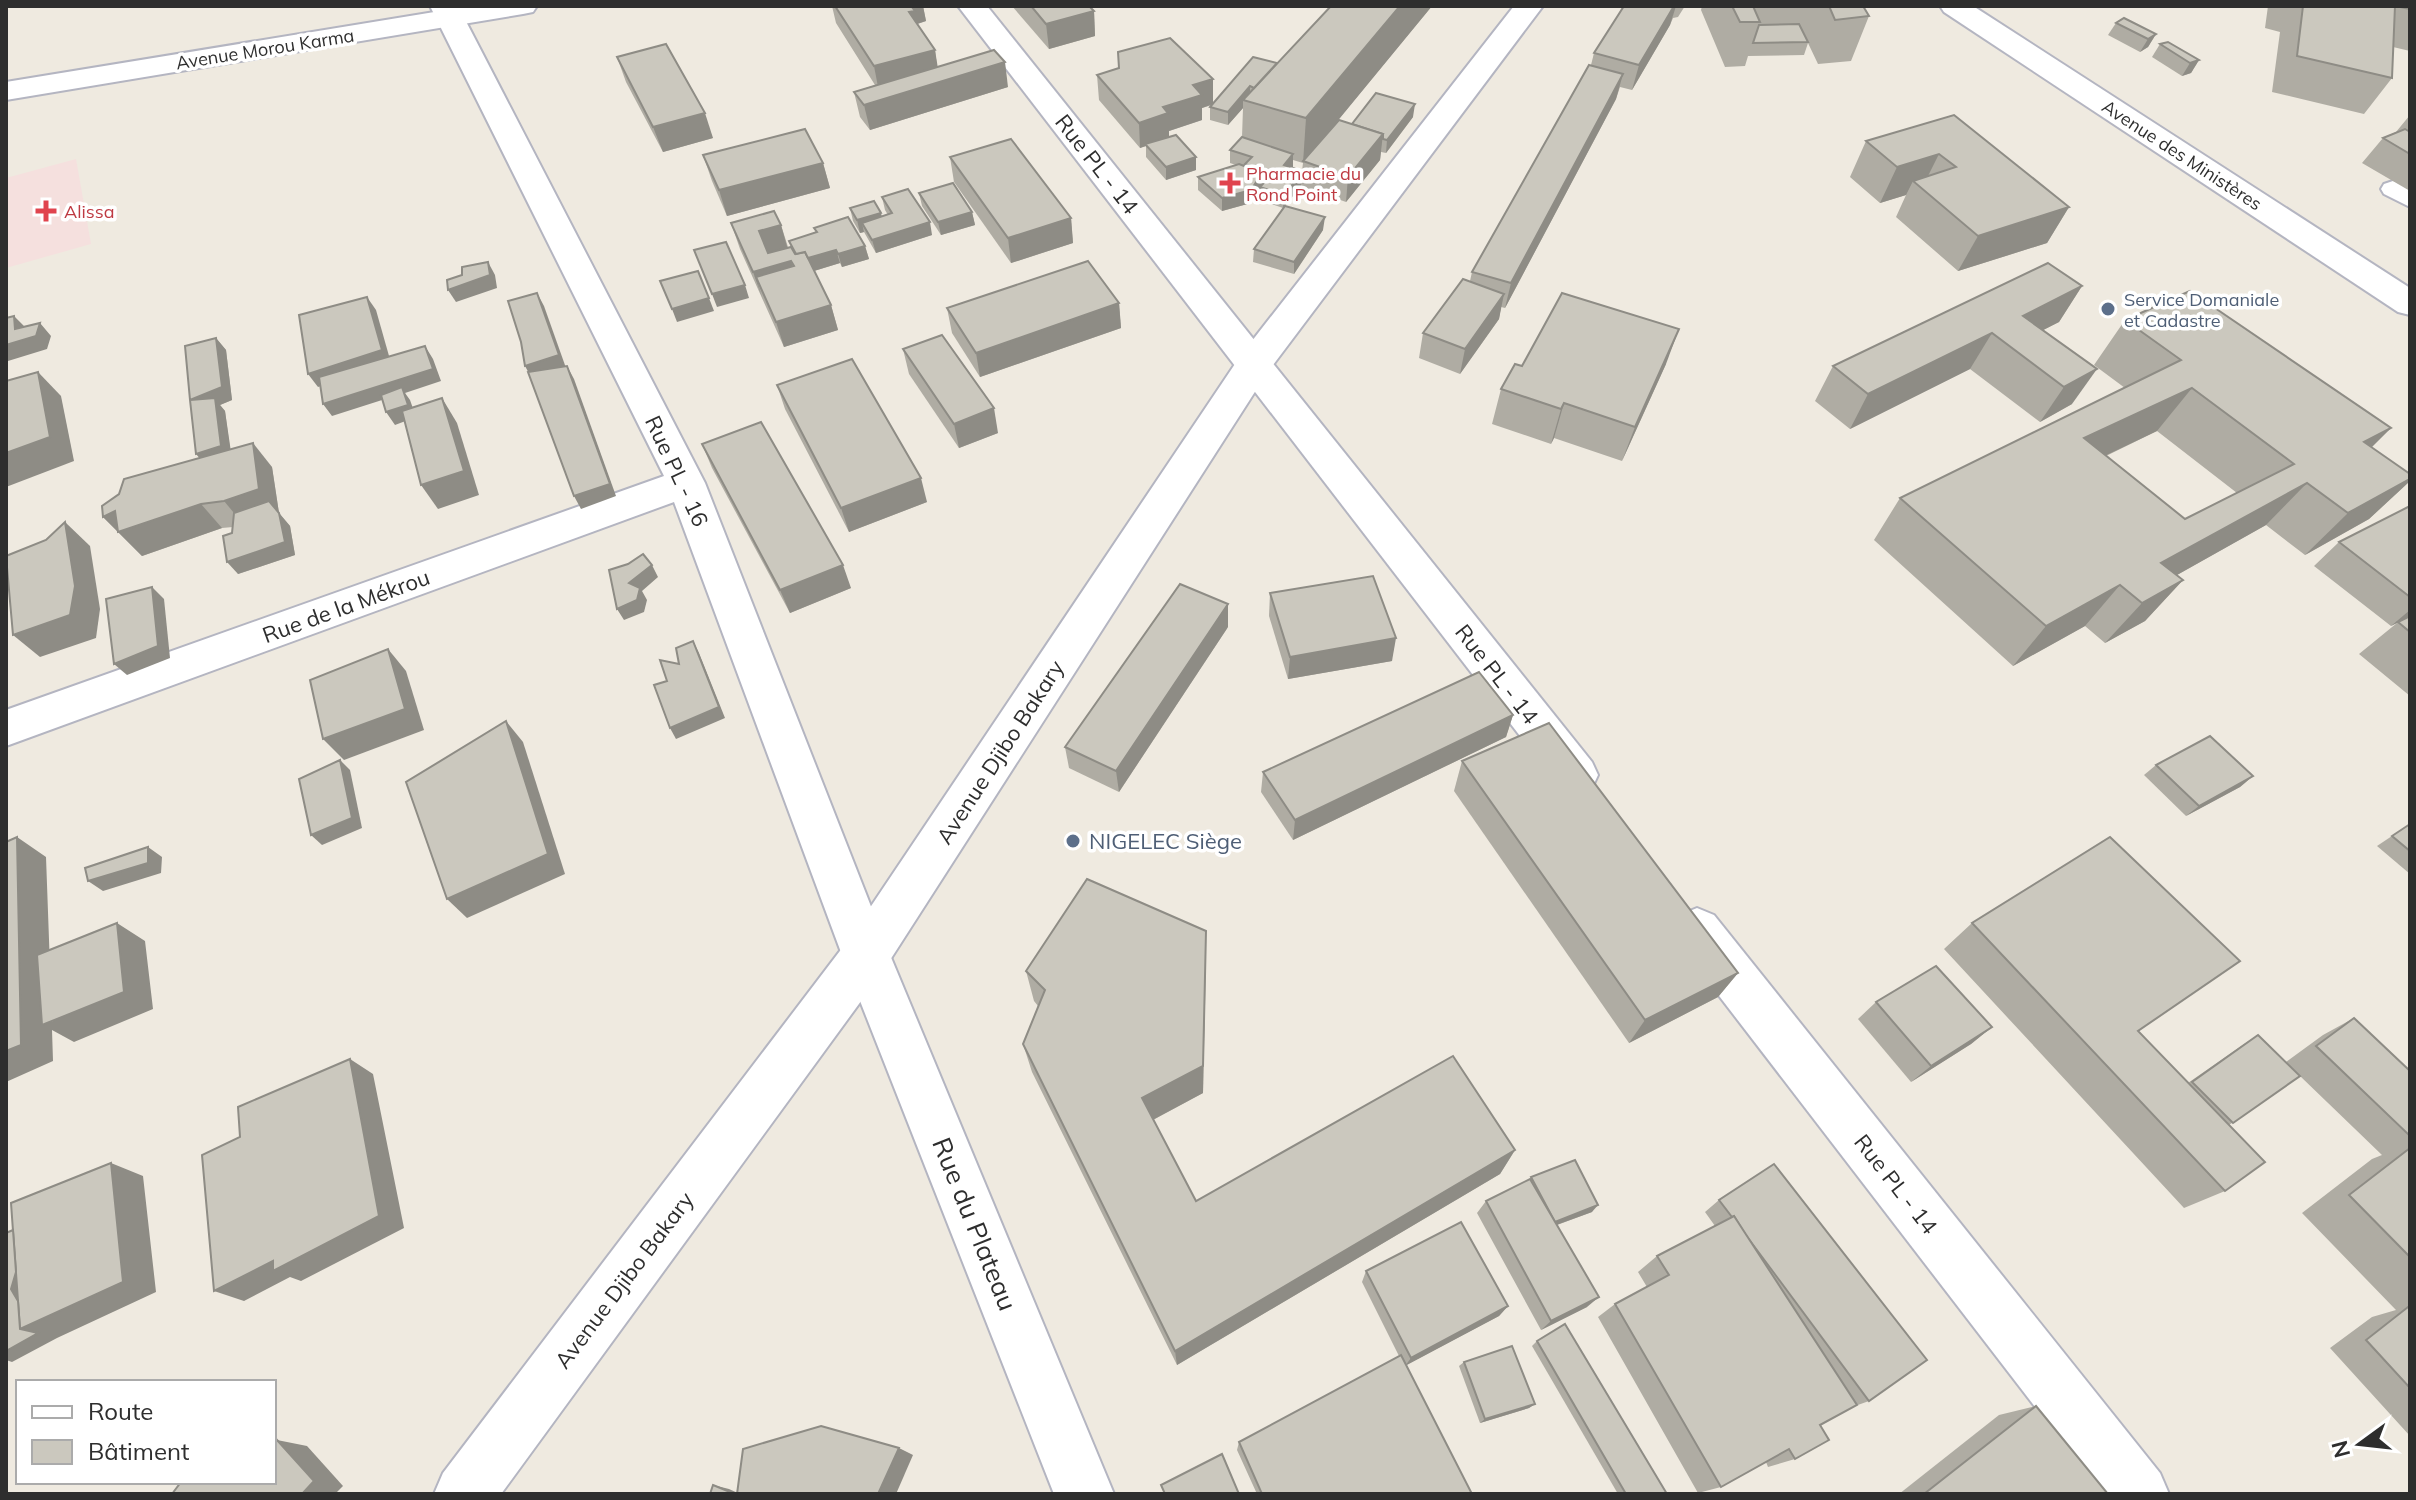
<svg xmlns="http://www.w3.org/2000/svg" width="2416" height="1500" viewBox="0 0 2416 1500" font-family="Mulish,sans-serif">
	<rect width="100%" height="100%" fill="#efeae0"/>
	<path fill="#f5e0de" d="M76 159 91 244 6 268V178Z"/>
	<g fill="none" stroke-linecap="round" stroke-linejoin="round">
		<g stroke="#b4b5c1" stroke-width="4">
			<path id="lane" d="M2393 181 2410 188V207L2384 194 2381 189 2384 184Z"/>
		</g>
		<g stroke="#b4b5c1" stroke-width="4">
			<g id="street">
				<path d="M430 6H458L705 483 890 955 1114 1494H1054L842 955 674 502 6 746V710L664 476Z"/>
				<path d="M958 6H987L1592 762 1598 775 1592 788 1576 794 1560 788Z"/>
				<path d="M1697 908 1714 915 2160 1473 2169 1494H2102L1680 945 1673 930 1680 915Z"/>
			</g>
		</g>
		<g stroke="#b4b5c1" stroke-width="4">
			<g id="secondary">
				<path d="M471 6H537L533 12 523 14 6 100V82Z"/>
				<path d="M1514 6H1543L1267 373 883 971 501 1494H434L443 1473 849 939 1241 355Z"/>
				<path d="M1940 6H1973L2410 288V315L2398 312 1944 12Z"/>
			</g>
		</g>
		<use href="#lane" fill="#fff" fill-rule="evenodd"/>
		<use href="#street" fill="#fff" fill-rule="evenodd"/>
		<use href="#secondary" fill="#fff" fill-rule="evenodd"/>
	</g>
	<g fill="#afaca3" fill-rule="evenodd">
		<path d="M832 6H923L926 21 917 24 918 25 935 50 937 67 1008 87 870 130 860 117 854 92 875 85 836 23Z"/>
		<path d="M1012 6H1089L1094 11 1095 36 1049 49Z"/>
		<path d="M1331 6H1432L1319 143 1352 124 1413 117 1386 153 1381 152 1380 160 1346 202 1301 186 1285 206 1323 230 1294 274 1253 262 1254 249 1283 208 1260 200V189L1251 203 1222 211 1198 190V177L1236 165 1230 163V150L1242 137 1243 108 1228 125 1210 120V107L1212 105 1202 108V120L1169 131V137L1196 157V170L1166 180 1146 157V146L1140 148 1099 100 1097 75 1119 69 1118 52 1213 104 1277 63ZM1293 160 1303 163 1302 171 1292 167Z"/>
		<path d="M1624 6H1685L1678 17 1673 18 1670 25 1632 90 1620 87 1616 99 1505 308 1501 307 1499 319 1460 374 1419 358 1423 333 1470 281 1472 272 1591 65 1594 53Z"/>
		<path d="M1702 6H1863L1869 16 1851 61 1818 64 1808 43 1804 55 1748 56 1745 66 1725 67 1701 10Z"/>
		<path d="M2268 6H2410V51L2393 47 2392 78 2364 114 2272 92 2280 32 2265 28Z"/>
		<path d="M2116 23 2156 34 2148 47 2140 52 2108 35Z"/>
		<path d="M2160 44 2199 60 2191 73 2182 76 2152 57Z"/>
		<path d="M617 57 713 138 663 152 626 82Z"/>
		<path d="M1954 115 2069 207 2047 243 1958 271 1896 217 1906 195 1880 203 1850 177 1866 141Z"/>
		<path d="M2410 115V191L2362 163 2383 138 2396 132Z"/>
		<path d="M703 155 823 163 830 188 727 216 712 181Z"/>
		<path d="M950 157 1071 218 1073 243 1011 263 954 182Z"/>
		<path d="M919 193 972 212 975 225 941 235 922 206Z"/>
		<path d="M882 197 932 235 876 253 864 232 860 233 853 221 850 208 882 216 888 215 885 210Z"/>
		<path d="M731 223 781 225 788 247H791L789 241 816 232 814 228 865 246 869 259 842 267 840 263 814 271 831 305 838 330 784 347 740 249Z"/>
		<path d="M2082 286 2059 322 2043 330 2072 404 2040 422 1970 369 1850 429 1815 401 1833 366Z"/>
		<path d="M1119 303 1121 328 980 377 952 333 947 308Z"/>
		<path d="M2125 320 2391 428 2371 447 2410 474V481L2369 519 2305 555 2266 525 2177 575 2183 580 2145 621 2105 643 2085 626 2013 666 1874 540 1900 498 2125 388 2094 365ZM2157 431 2237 493 2185 519 2106 456Z"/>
		<path d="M216 338 226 350 232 400 220 405 225 411 230 449 272 467 279 513 290 526 295 555 238 574 232 533 233 527 222 528 142 556 103 517 199 458Z"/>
		<path d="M903 349 998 433 959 448 909 374Z"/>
		<path d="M1666 364 1622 461 1554 438 1551 444 1492 424 1501 389 1522 366Z"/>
		<path d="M777 385 927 502 849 532 785 409Z"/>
		<path d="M702 444 851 588 790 613 712 468Z"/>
		<path d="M2410 506V696L2359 654 2397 623 2391 626 2314 566 2339 542Z"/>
		<path d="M1270 593 1392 661 1288 679 1269 616Z"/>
		<path d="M1228 627 1119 792 1069 768 1065 747Z"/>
		<path d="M1513 715 1506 737 1293 840 1261 792 1263 772Z"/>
		<path d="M1462 761 1738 973 1718 997 1629 1043 1454 791Z"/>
		<path d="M2156 765 2253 776 2240 787 2186 816 2144 775Z"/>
		<path d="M2410 824V874L2377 846Z"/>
		<path d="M1972 923 2138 1031 2188 1083 2244 1044 2258 1035 2286 1062 2323 1035 2354 1018 2410 1071V1436L2330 1348 2372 1317 2396 1310 2302 1213 2372 1159 2382 1155 2300 1076 2229 1125 2225 1191 2184 1208 1944 949Z"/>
		<path d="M1206 963 1203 1093 1153 1120 1196 1201 1515 1150 1500 1174 1177 1365 1032 1072 1023 1044 1038 1006 1034 1001 1026 971Z"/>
		<path d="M1876 1002 1992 1027 1971 1044 1911 1082 1858 1019Z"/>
		<path d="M1531 1177 1592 1212 1557 1225 1587 1307 1541 1330 1477 1213 1486 1201 1530 1179Z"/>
		<path d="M1719 1200 1869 1401 1855 1406 1820 1425 1795 1459 1768 1467 1766 1462 1721 1487 1698 1493 1598 1317 1615 1304 1647 1287 1638 1272 1657 1256 1715 1226 1705 1212Z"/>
		<path d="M1366 1271 1508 1306 1499 1316 1406 1365 1472 1494H1257L1237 1450 1239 1442 1399 1356 1362 1282Z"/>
		<path d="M1537 1341 1667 1494H1618L1532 1346Z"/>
		<path d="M1464 1362 1535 1404 1529 1408 1480 1423 1459 1366Z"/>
		<path d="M2036 1406 2108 1494H1899L1999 1415Z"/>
	</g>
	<g fill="#8e8c85">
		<path d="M908 6H923L926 21 917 24 920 36 914 37Z"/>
		<path d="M1400 6H1432L1303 163 1306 118Z"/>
		<path d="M1674 6H1676L1670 25 1632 90 1639 65Z"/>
		<path d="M1094 11 1095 36 1049 49 1046 24Z"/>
		<path d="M2156 34 2148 47 2140 52 2148 39Z"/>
		<path d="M935 50 939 75 879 92 874 66Z"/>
		<path d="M2199 60 2191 73 2182 76 2190 63Z"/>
		<path d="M1005 62 1008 87 870 130 864 105Z"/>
		<path d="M1623 74 1616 99 1505 308 1511 283Z"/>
		<path d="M1213 79V104L1202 108V120L1169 131V138L1140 148 1139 123 1193 85Z"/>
		<path d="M1250 86V99L1243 100V108L1228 125V112Z"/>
		<path d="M1415 104 1413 117 1386 153 1387 140Z"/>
		<path d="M705 113 713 138 663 152 653 127Z"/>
		<path d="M1383 134 1380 160 1346 202 1348 177Z"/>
		<path d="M1293 154V167L1284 178V165Z"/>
		<path d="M1939 154 1922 188 1913 181 1906 195 1880 203 1897 167Z"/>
		<path d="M1196 157V170L1166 180V167Z"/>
		<path d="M823 163 830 188 727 216 719 190Z"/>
		<path d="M1262 173V186L1251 203 1222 211V198Z"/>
		<path d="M1302 173 1301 186 1283 208 1284 195Z"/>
		<path d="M2069 207 2047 243 1958 271 1978 236Z"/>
		<path d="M972 212 975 225 941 235 938 222Z"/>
		<path d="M881 213 884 226 862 223 864 232 860 233 857 220Z"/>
		<path d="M1325 217 1323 230 1294 274V262Z"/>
		<path d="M1071 218 1073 243 1011 263 1008 238Z"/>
		<path d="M930 222 932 235 876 253 872 240Z"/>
		<path d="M781 225 788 250 767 256 759 231Z"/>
		<path d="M865 246 869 259 842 267 838 254Z"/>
		<path d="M836 250 840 263 804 274 800 261Z"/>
		<path d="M791 261 799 286 756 277 762 297 753 272Z"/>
		<path d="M488 262 495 275 497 288 456 302 448 290Z"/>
		<path d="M745 285 749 298 717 307 712 294Z"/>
		<path d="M2082 286 2059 322 2010 347 2023 316Z"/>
		<path d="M537 293 544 306 566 368 532 379 525 366Z"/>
		<path d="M1504 294 1499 319 1460 374 1465 349Z"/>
		<path d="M367 297 376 310 391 363 318 387 308 374Z"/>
		<path d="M709 298 714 311 677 322 672 309Z"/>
		<path d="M1119 303 1121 328 980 377 976 353Z"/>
		<path d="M831 305 838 330 784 347 776 322Z"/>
		<path d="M14 316 26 328 40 323 51 336 47 349 8 361 6 359V345L15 329Z"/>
		<path d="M1679 329 1666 364 1622 461 1635 427Z"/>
		<path d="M1992 333 1970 369 1850 429 1868 394Z"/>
		<path d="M216 338 226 350 232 400 220 405 225 411 232 459 207 467 196 454 190 400Z"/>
		<path d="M425 346 433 359 441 381 405 393 410 400 416 417 395 425 386 412 404 393 332 416 323 404Z"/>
		<path d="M567 366 574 379 616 496 581 509 574 496Z"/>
		<path d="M2097 369 2072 404 2040 422 2064 387Z"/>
		<path d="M38 372 61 396 74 461 6 487V453Z"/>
		<path d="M2192 388 2157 431 2052 481 2084 438Z"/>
		<path d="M442 398 457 423 479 495 438 509 421 485Z"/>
		<path d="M1564 403 1554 438 1551 444 1561 409Z"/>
		<path d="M994 408 998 433 959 448 954 424Z"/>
		<path d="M2391 428 2348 471 2364 442Z"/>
		<path d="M253 443 272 467 279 513 244 525 224 501Z"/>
		<path d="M921 478 927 502 849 532 841 508Z"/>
		<path d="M2410 479V481L2369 519 2305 555 2348 513Z"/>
		<path d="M2307 483 2266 525 2136 598 2161 563Z"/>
		<path d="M201 504 222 528 142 556 103 517 115 511Z"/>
		<path d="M279 513 290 526 295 555 238 574 227 562Z"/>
		<path d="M65 522 90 546 100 609 96 638 40 657 13 635Z"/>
		<path d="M652 565 658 577 642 591 647 600 644 612 624 620 617 609 629 583Z"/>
		<path d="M843 565 851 588 790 613 780 590Z"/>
		<path d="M2183 580 2145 621 2105 643 2142 603Z"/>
		<path d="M2120 585 2085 626 2013 666 2046 626Z"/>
		<path d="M152 587 164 599 170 658 127 675 114 664Z"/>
		<path d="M1228 604V627L1119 792 1116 771Z"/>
		<path d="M2410 610V616L2391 626Z"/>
		<path d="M1396 638 1392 661 1288 679 1290 657Z"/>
		<path d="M693 641 699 653 725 718 676 739 670 728Z"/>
		<path d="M388 649 406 671 424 730 344 760 323 739Z"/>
		<path d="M1513 715 1506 737 1293 840 1295 820Z"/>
		<path d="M506 721 523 742 565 874 467 918 447 899Z"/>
		<path d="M340 760 350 770 362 828 322 845 311 835Z"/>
		<path d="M2253 776 2240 787 2186 816 2199 806Z"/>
		<path d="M17 837 46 857 52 1022 117 923 145 941 153 1009 74 1042 52 1030 53 1061 6 1082V1051Z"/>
		<path d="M148 847 162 857 161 873 103 891 88 881Z"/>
		<path d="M1206 931 1203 1093 1145 1124 1142 1098Z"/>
		<path d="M1738 973 1718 997 1629 1043 1645 1020Z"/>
		<path d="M1992 1027 1971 1044 1911 1082 1931 1066Z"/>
		<path d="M350 1059 373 1074 404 1228 301 1281 290 1277 244 1301 214 1291Z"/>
		<path d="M1515 1150 1500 1174 1177 1365 1175 1351Z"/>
		<path d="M111 1163 143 1176 156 1292 57 1338 12 1362 6 1360V1351L20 1329 11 1289 29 1222Z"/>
		<path d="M1598 1205 1592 1212 1548 1228 1553 1222Z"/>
		<path d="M1599 1297 1587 1307 1541 1330 1551 1321Z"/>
		<path d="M1508 1306 1499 1316 1405 1366 1411 1358Z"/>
		<path d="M1535 1404 1529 1408 1480 1423 1485 1419Z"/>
		<path d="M277 1440 307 1446 343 1486 335 1494H302Z"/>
		<path d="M899 1448 913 1455 896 1494H878Z"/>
		<path d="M713 1485 729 1489 740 1494H730Z"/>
	</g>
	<g fill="#cbc8be" stroke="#8e8c85" stroke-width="2" fill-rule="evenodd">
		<path d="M835 6H911L915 11 909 12 935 50 874 66Z"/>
		<path d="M1031 6H1089L1094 11 1046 24Z"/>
		<path d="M1331 6H1400L1306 118 1243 100Z"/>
		<path d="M1624 6H1674L1639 65 1594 53Z"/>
		<path d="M1732 6H1753L1760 22H1740Z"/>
		<path d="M1829 6H1863L1869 16 1835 20Z"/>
		<path d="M2303 6H2410V9L2395 6 2392 78 2297 56Z"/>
		<path d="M2124 18 2156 34 2148 39 2116 23Z"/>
		<path d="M1799 24 1808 42 1753 43 1759 25Z"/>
		<path d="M1170 38 1213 79 1193 85 1202 95 1163 107 1168 113 1139 123 1097 75 1119 68 1118 52Z"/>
		<path d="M2168 42 2199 60 2190 63 2160 44Z"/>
		<path d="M666 44 705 113 653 127 617 57Z"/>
		<path d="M994 50 1005 62 864 105 854 92Z"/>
		<path d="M1253 57 1277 63 1254 88 1250 86 1228 112 1210 107Z"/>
		<path d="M1589 65 1623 74 1511 283 1472 272Z"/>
		<path d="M1376 93 1415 104 1387 140 1383 139V134L1352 124Z"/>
		<path d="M1954 115 2069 207 1978 236 1913 181 1956 167 1939 154 1897 167 1866 141Z"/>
		<path d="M1339 120 1383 134 1348 177 1303 161Z"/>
		<path d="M805 129 823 163 719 190 703 155Z"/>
		<path d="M2405 129 2410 132V154L2383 138Z"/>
		<path d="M1176 135 1196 157 1166 167 1145 144Z"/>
		<path d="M1242 137 1293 154 1284 165 1302 171V173L1284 195 1260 187 1273 173 1245 164 1252 157 1230 150Z"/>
		<path d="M1011 139 1071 218 1008 238 950 157Z"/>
		<path d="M1239 164 1262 173 1251 190 1222 198 1198 177Z"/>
		<path d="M953 183 972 212 938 222 919 193Z"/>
		<path d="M908 189 930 222 872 240 862 223 892 213 882 197Z"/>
		<path d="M874 201 881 213 857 220 850 208Z"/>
		<path d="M1285 206 1325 217 1294 262 1254 249Z"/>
		<path d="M774 211 781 225 759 231 768 253 791 247 795 254 805 252 831 305 776 322 756 277 794 266 791 261 753 272 731 223Z"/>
		<path d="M848 217 865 246 838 254 836 250 808 258 805 252 796 254 789 241 817 232 814 228Z"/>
		<path d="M726 242 745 285 712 294 694 250Z"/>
		<path d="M1088 261 1119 303 976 353 947 308Z"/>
		<path d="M488 262 490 275 448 290 447 280 462 275V267Z"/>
		<path d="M2048 263 2082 286 2023 316 2097 369 2064 387 1992 333 1868 394 1833 366Z"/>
		<path d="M698 271 709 298 672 309 660 281Z"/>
		<path d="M1463 279 1504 294 1465 349 1423 333Z"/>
		<path d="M2190 291 2391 428 2364 442 2410 474V479L2348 513 2307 483 2161 563 2183 580 2142 603 2120 585 2046 626 1900 498 2181 360 2125 320ZM2192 388 2294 464 2185 519 2084 438Z"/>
		<path d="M537 293 559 355 525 366 521 342 508 301Z"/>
		<path d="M1562 293 1679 329 1635 427 1564 403 1561 409 1501 389 1515 364 1522 366Z"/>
		<path d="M367 297 382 350 308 374 299 315Z"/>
		<path d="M14 316 15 329 40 323 36 336 6 345V318Z"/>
		<path d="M942 335 994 408 954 424 903 349Z"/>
		<path d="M216 338 222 387 190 400 215 398 221 446 196 454 190 400 185 346Z"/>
		<path d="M425 346 433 369 323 404 319 377Z"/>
		<path d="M852 359 921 478 841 508 777 385Z"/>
		<path d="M567 366 610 484 574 496 528 372Z"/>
		<path d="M38 372 50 437 6 453V381Z"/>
		<path d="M402 387 408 405 386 412 381 395Z"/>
		<path d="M442 398 464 471 421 485 402 411Z"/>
		<path d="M761 422 843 565 780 590 702 444Z"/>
		<path d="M253 443 259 489 224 501 201 504 118 532 115 511 103 517 102 506 119 494 124 479Z"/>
		<path d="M269 501 279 513 285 542 227 562 223 536 232 533 234 513Z"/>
		<path d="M2410 506V597L2339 542Z"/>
		<path d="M65 522 75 586 70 615 13 635 6 556 46 540Z"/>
		<path d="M643 554 652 565 629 583 640 588 637 600 617 609 609 570 628 564Z"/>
		<path d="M1373 576 1396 638 1290 657 1270 593Z"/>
		<path d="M1180 584 1228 604 1116 771 1065 747Z"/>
		<path d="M152 587 158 646 114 664 106 599Z"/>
		<path d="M2410 616V632L2398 622Z"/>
		<path d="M693 641 719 707 670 728 654 685 667 681 660 660 679 664 676 648Z"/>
		<path d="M388 649 405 709 323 739 310 680Z"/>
		<path d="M1479 672 1513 715 1295 820 1263 772Z"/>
		<path d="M506 721 548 854 447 899 406 782Z"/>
		<path d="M1549 723 1738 973 1645 1020 1462 761Z"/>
		<path d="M2210 736 2253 776 2199 806 2156 765Z"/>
		<path d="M340 760 352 818 311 835 299 779Z"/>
		<path d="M2410 824V851L2392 836Z"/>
		<path d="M17 837 21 1045 6 1051V842Z"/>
		<path d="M2110 837 2240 961 2138 1031 2265 1162 2225 1191 1972 923Z"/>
		<path d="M148 847V863L88 881 85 868Z"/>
		<path d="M1087 879 1206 931 1203 1066 1142 1098 1196 1201 1453 1056 1515 1150 1175 1351 1023 1044 1045 990 1026 971Z"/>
		<path d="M117 923 124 992 42 1025 37 955Z"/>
		<path d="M1936 966 1992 1027 1931 1066 1876 1002Z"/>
		<path d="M2354 1018 2410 1071V1136L2316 1046Z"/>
		<path d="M2258 1035 2300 1076 2233 1123 2192 1082Z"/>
		<path d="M350 1059 379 1216 273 1271V1261L214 1291 202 1155 240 1137 238 1107Z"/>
		<path d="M2410 1148V1257L2349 1195Z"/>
		<path d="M1575 1160 1598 1205 1555 1222 1531 1177Z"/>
		<path d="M111 1163 123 1282 20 1329 11 1203Z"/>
		<path d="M1774 1164 1927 1360 1869 1401 1745 1234 1734 1216 1732 1217 1719 1200Z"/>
		<path d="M1530 1179 1599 1297 1551 1321 1486 1201Z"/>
		<path d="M1734 1216 1857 1405 1820 1425 1829 1440 1795 1459 1789 1449 1721 1487 1615 1304 1669 1275 1657 1256Z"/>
		<path d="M1461 1222 1508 1306 1411 1358 1366 1271Z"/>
		<path d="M13 1230 16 1272 11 1289 18 1301 20 1329 38 1333 6 1351V1233Z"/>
		<path d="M2408 1307 2410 1309V1388L2366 1340Z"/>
		<path d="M1565 1324 1667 1494H1626L1537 1341Z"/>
		<path d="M1512 1346 1535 1404 1485 1419 1464 1362Z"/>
		<path d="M1401 1355 1472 1494H1262L1239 1442Z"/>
		<path d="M2036 1406 2108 1494H1924Z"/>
		<path d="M821 1426 899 1448 878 1494H737L743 1449Z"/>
		<path d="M277 1440 314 1481 302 1494H172L181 1482H274V1443Z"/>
		<path d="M1222 1454 1239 1494H1165L1161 1485Z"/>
		<path d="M713 1485 730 1492V1494H710Z"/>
	</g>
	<g fill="#e0444e" stroke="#fff" stroke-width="3">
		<path d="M1226 171h8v8h8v8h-8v8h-8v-8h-8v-8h8z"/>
		<path d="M42 199h8v8h8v8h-8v8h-8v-8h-8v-8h8z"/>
	</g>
	<g fill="#5c6f8a" stroke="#fff" stroke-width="3">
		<circle cx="2108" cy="309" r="8"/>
		<circle cx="1073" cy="841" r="8"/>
	</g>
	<g text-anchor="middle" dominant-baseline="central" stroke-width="7" stroke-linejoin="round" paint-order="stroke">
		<g font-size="18" fill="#2e2e2e" stroke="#fff">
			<text transform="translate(265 49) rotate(-9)">Avenue Morou Karma</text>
			<text transform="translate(2182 155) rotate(33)">Avenue des Ministères</text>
		</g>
		<g font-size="18" fill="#be3a42" stroke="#fff" text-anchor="start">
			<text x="1246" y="173">Pharmacie du<tspan x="1246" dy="21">Rond Point</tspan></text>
			<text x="64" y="211">Alissa</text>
		</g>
		<g font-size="18" fill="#4e5e75" stroke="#fff" text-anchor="start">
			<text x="2124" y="299">Service Domaniale<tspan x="2124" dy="21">et Cadastre</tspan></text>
		</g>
		<g font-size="22" fill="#2e2e2e" stroke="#fff">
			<text transform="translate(1097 164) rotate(52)">Rue PL - 14</text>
			<text transform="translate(677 471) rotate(65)">Rue PL - 16</text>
			<text transform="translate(346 606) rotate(-20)">Rue de la Mékrou</text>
			<text transform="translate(1497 674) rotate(52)">Rue PL - 14</text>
			<text transform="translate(1000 752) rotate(-57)">Avenue Djibo Bakary</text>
			<text transform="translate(1896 1184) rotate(52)">Rue PL - 14</text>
			<text transform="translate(624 1280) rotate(-53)">Avenue Djibo Bakary</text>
		</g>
		<g font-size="22" fill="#4e5e75" stroke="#fff" text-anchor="start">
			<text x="1089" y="841">NIGELEC Siège</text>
		</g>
		<g font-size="26" fill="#2e2e2e" stroke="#fff">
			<text transform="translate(975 1224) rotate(68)">Rue du Plateau</text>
		</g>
	</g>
	<rect width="2416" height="1500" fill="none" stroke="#2e2e2e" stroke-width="16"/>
	<rect x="16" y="1380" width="260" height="104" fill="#ffffff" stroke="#ababab" stroke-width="2"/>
	<rect x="32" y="1406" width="40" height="12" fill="#ffffff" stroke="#ababab" stroke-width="2"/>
	<text x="88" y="1420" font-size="24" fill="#2e2e2e">Route</text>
	<rect x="32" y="1440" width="40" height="24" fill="#cbc8be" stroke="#ababab" stroke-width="2"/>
	<text x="88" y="1460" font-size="24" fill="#2e2e2e">Bâtiment</text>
	<g transform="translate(2360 1444) rotate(255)" stroke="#ffffff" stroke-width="6" paint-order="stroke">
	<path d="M0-6L14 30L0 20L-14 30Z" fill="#2e2e2e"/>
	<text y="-12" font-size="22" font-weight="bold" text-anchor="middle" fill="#2e2e2e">N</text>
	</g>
</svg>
